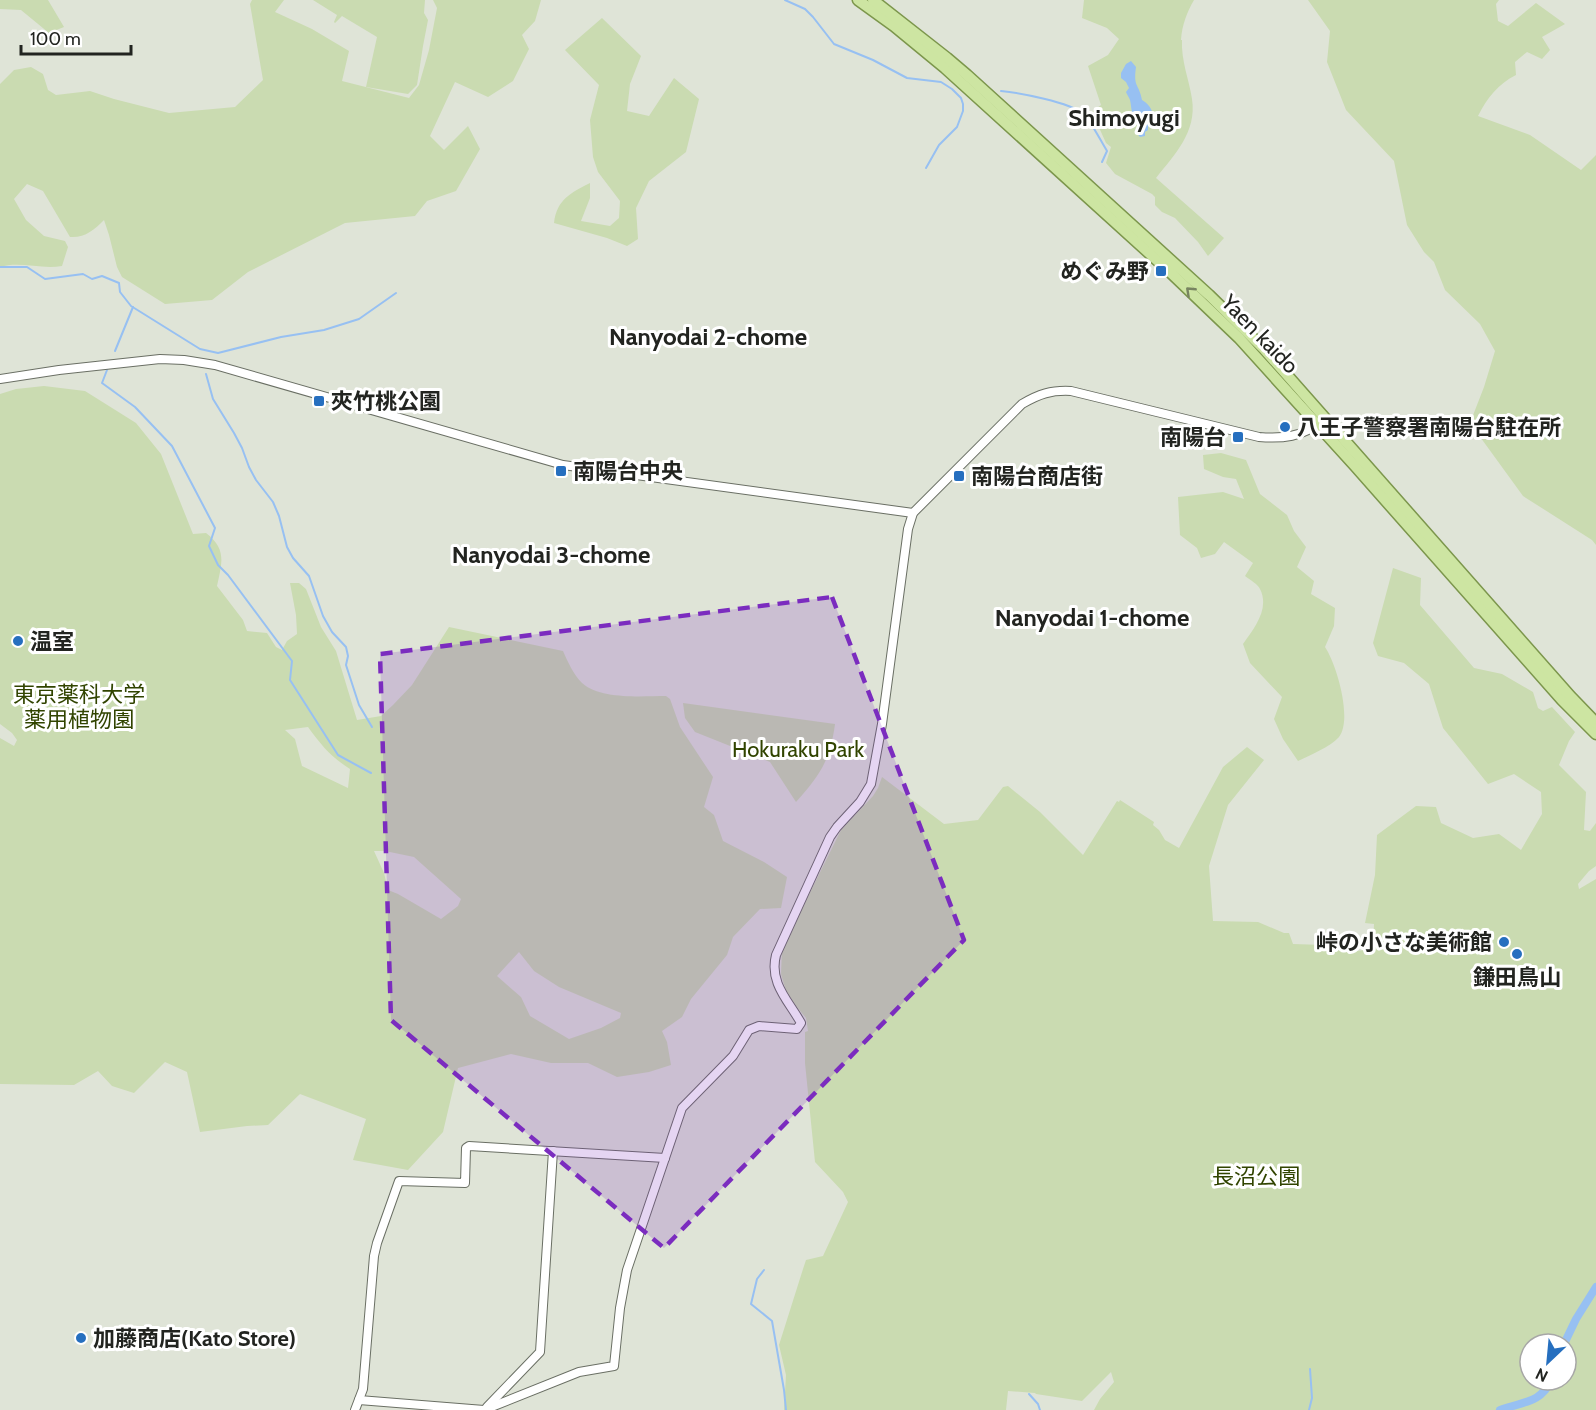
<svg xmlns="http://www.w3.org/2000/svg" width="1596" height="1410" viewBox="0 0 1596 1410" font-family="Cabin,'Noto Sans JP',sans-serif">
	<rect width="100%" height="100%" fill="#dfe4d7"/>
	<g fill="#cadbb1" fill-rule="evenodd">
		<path d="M0 0H48L64 27 49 33 21 10 0 9Z"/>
		<path d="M252 0H284L275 12 312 29 349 51 342 81 409 98 419 85 429 50 437 8 433 0H541L535 21 522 35 529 49 513 81 488 97 455 82 430 136 444 150 468 126 480 149 456 191 427 201 415 216 345 223 248 272 212 300 165 304 122 277 117 267 109 235 104 220C94 230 85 238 70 237L43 191 27 184 14 199 26 220 44 236 65 241 68 247 62 266C42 270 20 261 0 267V84L14 70 31 67 43 74 48 90 56 95 90 91 114 99 169 113 235 107 263 80 250 4Z"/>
		<path d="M313 0H425L424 13 428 20 423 46 417 85 408 94 366 87 377 37 342 16 335 23 334 22 337 15Z"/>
		<path d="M1084 0H1194C1187 12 1182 25 1181 40H1182C1181 61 1189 79 1192 99 1197 132 1175 154 1156 178L1224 238 1208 256 1198 242 1175 218 1162 212 1155 205V197L1152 194 1115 174 1106 163 1111 147 1106 143 1092 112 1101 105 1088 66 1108 55 1119 39 1107 28 1082 18Z"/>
		<path d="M1308 0H1499L1496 4 1498 21 1508 26 1536 3 1565 24 1542 37 1550 50 1542 59 1527 52 1515 62 1516 75C1498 84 1487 98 1478 116L1530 135 1581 170 1596 155V545L1592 540 1523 496 1470 423 1484 387 1495 351 1480 324 1445 290 1434 262 1424 252 1407 225 1394 161 1346 110 1327 62 1330 31Z"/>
		<path d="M602 18 641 56 630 84 627 111 649 116 674 78 699 99 686 152 649 181 636 208 638 239 627 246 607 238 554 223C557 199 571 193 590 183V198L581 221 610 226 619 218 620 201 598 172 593 157 590 120 599 85 565 50Z"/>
		<path d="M44 386 85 391 136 423 161 454 193 534 206 533C227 549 222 563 217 586L243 620 247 631 267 633 276 647 282 650 287 641 297 634 296 615 290 583H299L306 589 321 627 336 651 357 720 381 716 393 705 412 685 449 627 563 651C568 662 573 674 582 683 601 700 642 696 666 696L670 699 680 727 713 777 704 807 714 815 723 841 764 862 787 877 781 908 760 909 733 937 727 955 691 999 682 1017 662 1031 667 1042 671 1065 649 1072 617 1077 588 1063H551L511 1054 458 1068 443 1132 408 1170 353 1160 366 1119 300 1094 268 1125 247 1126 200 1132 187 1072 165 1062 134 1093 112 1086 98 1071 74 1085 0 1084V738L14 746 17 740 12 733 0 724V394L16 389ZM308 727C322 746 330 756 350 769L348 788 302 766 295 739 285 730ZM374 851H385L414 857 461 899 458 906 441 919 398 894 388 890 384 873ZM519 952 534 971 559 987 621 1013 620 1018 601 1028 569 1039 530 1016 521 997 497 976Z"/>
		<path d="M1221 453 1246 460 1260 494 1287 515 1294 531 1306 547 1297 567 1314 581 1311 594 1335 608 1334 626 1325 647C1336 663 1353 719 1339 737 1330 747 1310 755 1298 761L1283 739 1274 719 1282 697 1250 663 1243 644C1254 628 1270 609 1260 589 1258 584 1250 580 1245 576L1253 563 1224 542 1215 554 1201 558 1197 548 1180 535 1178 497 1223 492 1244 499 1236 479 1223 477 1204 469 1203 455Z"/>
		<path d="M1393 568 1421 578 1420 605 1474 668 1502 674 1533 692 1538 708 1543 711 1552 707 1575 732 1569 741 1559 765 1586 792 1584 830 1590 831 1596 823V866L1589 871 1578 884 1579 889 1596 879V1410H1094L1100 1399 1114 1382 1111 1372 1082 1401 1036 1394 1035 1393 1008 1391 1006 1410H784L786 1375 779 1345 803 1269 806 1260 823 1256 848 1202 843 1192 815 1162 805 1063V1032L808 1031 806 1018 787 995 781 974 782 949 841 830 873 796 878 788 882 777 944 824 978 820 1003 787 1008 786 1040 812 1083 855 1117 801 1119 802 1120 800 1154 822 1153 825 1159 830 1165 840 1179 848 1223 767 1247 747 1264 760 1228 805 1209 866 1213 921 1258 922 1284 933H1289L1293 944 1324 945 1349 952 1373 949 1374 924 1365 923 1375 875 1377 835 1416 806 1436 807 1441 823 1473 838 1499 834 1521 850 1542 814 1541 792 1514 774 1488 784 1443 728 1429 684 1404 663 1378 656 1373 643ZM1530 1344H1566V1380H1530Z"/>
		<path d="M683 703 835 724C830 761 820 775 796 802L770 762 695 732 685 718Z"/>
	</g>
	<path fill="#97c0f2" d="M1131 61 1136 67C1133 88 1139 83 1142 100 1151 105 1153 112 1154 121L1148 124V130L1145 132V136L1140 137C1136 133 1137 130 1140 126L1138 119C1130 114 1132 108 1130 100 1129 97 1127 95 1126 92L1129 88 1126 82 1121 78V73L1126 64Z"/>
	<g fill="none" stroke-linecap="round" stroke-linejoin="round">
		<g stroke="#97c0f2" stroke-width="2">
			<path d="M785 0 805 9 813 17 834 44 873 60 907 78 941 82 952 89 961 98 963 104V111L957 127 939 145 926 168"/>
			<path d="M1001 91C1020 93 1069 102 1084 114 1090 120 1102 143 1107 151L1102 162"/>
			<path d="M0 267H27L45 279 83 274 92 279 102 276 119 283 120 292 131 306 200 349 218 353 281 337 324 330 359 319 396 293"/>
			<path d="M115 351 133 307"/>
			<path d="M107 370 102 383 135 407 172 446 215 528 209 546 218 565 228 575 292 661 290 680 338 755 371 773"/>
			<path d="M206 374 213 399 234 433 242 448 249 467 256 480 273 502 279 516 287 547 293 558 309 576 323 616 332 632 346 647 348 656 346 665 359 705 372 727"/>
			<path d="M764 1270 757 1279 751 1304 772 1321 784 1390 786 1410"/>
			<path d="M1029 1394 1038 1404 1040 1410"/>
			<path d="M1309 1410 1312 1398 1310 1369"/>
		</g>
		<g stroke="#97c0f2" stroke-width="8">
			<path d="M1564 1344 1576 1319 1596 1287"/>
			<path d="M1500 1410C1524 1401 1539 1404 1552 1380"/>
		</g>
		<g stroke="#6a6f64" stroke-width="10">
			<g id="minor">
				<path d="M0 379 59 370 160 359 184 360 215 365 563 465 913 513"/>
				<path d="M359 1400 484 1410 579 1372 614 1366 620 1308 627 1270 682 1108 733 1056 749 1030 759 1026 797 1029 801 1023C788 1000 769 983 776 955L830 837 837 827 860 802 871 784 882 724 908 529 913 513 1022 404C1039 394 1051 390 1071 391L1259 437C1282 439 1303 437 1321 421"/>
				<path d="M487 1407 540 1352 553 1151"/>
				<path d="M355 1410 363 1389 374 1256 377 1243 399 1181 465 1183 466 1148 469 1146 665 1158"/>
			</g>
		</g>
		<g stroke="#7c964c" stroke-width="13">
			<g id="major">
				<path d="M858 0 894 26 945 68 1170 272 1239 338 1355 466 1562 700 1596 734"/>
				<path d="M873 0 947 58 967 75 1209 295 1264 349 1571 697 1596 723"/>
			</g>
		</g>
		<use href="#minor" stroke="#fff" stroke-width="8"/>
		<use href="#major" stroke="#cde5a2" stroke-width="10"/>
	</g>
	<defs><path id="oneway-chevron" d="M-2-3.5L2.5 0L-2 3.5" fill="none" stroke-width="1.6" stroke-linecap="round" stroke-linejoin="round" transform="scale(1.5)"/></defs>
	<use stroke="#788461" href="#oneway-chevron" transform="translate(1190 291) rotate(-137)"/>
	<path fill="#7b2cbf" fill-opacity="0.2" stroke="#7b2cbf" stroke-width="4.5" stroke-dasharray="12 8" stroke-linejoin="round" d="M832 597 964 940 664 1248 391 1020 380 654Z"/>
	<g fill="#266fbf" stroke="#fff" stroke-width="2">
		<rect x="1155" y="265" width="12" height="12" rx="3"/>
		<rect x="313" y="395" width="12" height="12" rx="3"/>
		<circle cx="1285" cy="427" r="6"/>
		<rect x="1232" y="431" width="12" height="12" rx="3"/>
		<rect x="555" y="465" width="12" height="12" rx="3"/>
		<rect x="953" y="470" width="12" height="12" rx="3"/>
		<circle cx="18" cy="641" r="6"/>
		<circle cx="1504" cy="942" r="6"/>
		<circle cx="1517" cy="954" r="6"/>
		<circle cx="81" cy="1338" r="6"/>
	</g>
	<g text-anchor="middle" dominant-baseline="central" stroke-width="6" stroke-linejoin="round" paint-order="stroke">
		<g font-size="22" font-weight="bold" fill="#222420" stroke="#fff" text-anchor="start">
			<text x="1149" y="271" text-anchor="end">めぐみ野</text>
			<text x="331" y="401">夾竹桃公園</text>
			<text x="1297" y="427">八王子警察署南陽台駐在所</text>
			<text x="1226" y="437" text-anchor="end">南陽台</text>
			<text x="573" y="471">南陽台中央</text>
			<text x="971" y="476">南陽台商店街</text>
			<text x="30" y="641">温室</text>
			<text x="1492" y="942" text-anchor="end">峠の小さな美術館</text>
			<text x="1517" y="977" text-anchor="middle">鎌田鳥山</text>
			<text x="93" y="1338">加藤商店(Kato Store)</text>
		</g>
		<g font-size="22" fill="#222420" stroke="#fff">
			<text transform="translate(1260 334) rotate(46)">Yaen kaido</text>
		</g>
		<g font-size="22" fill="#314400" stroke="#fff">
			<text x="79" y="694">東京薬科大学<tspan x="79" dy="25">薬用植物園</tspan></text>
			<text x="798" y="749">Hokuraku Park</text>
			<text x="1256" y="1176">長沼公園</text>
		</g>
		<g font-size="24" font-weight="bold" fill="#222420" stroke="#fff">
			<text x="1124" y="117">Shimoyugi</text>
			<text x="708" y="336">Nanyodai 2-chome</text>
			<text x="551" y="554">Nanyodai 3-chome</text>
			<text x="1092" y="617">Nanyodai 1-chome</text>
		</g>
	</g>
	<g transform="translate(1548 1362) rotate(206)"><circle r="28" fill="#ffffff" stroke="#a7a7a6" stroke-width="1.5"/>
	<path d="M0-4.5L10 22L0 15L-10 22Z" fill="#266fbf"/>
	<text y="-9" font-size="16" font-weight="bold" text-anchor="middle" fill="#222420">N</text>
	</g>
	<path d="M21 45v9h110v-9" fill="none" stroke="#222420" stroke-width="3"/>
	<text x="30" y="45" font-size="18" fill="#222420" stroke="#ffffff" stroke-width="4.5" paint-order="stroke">100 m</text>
</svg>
